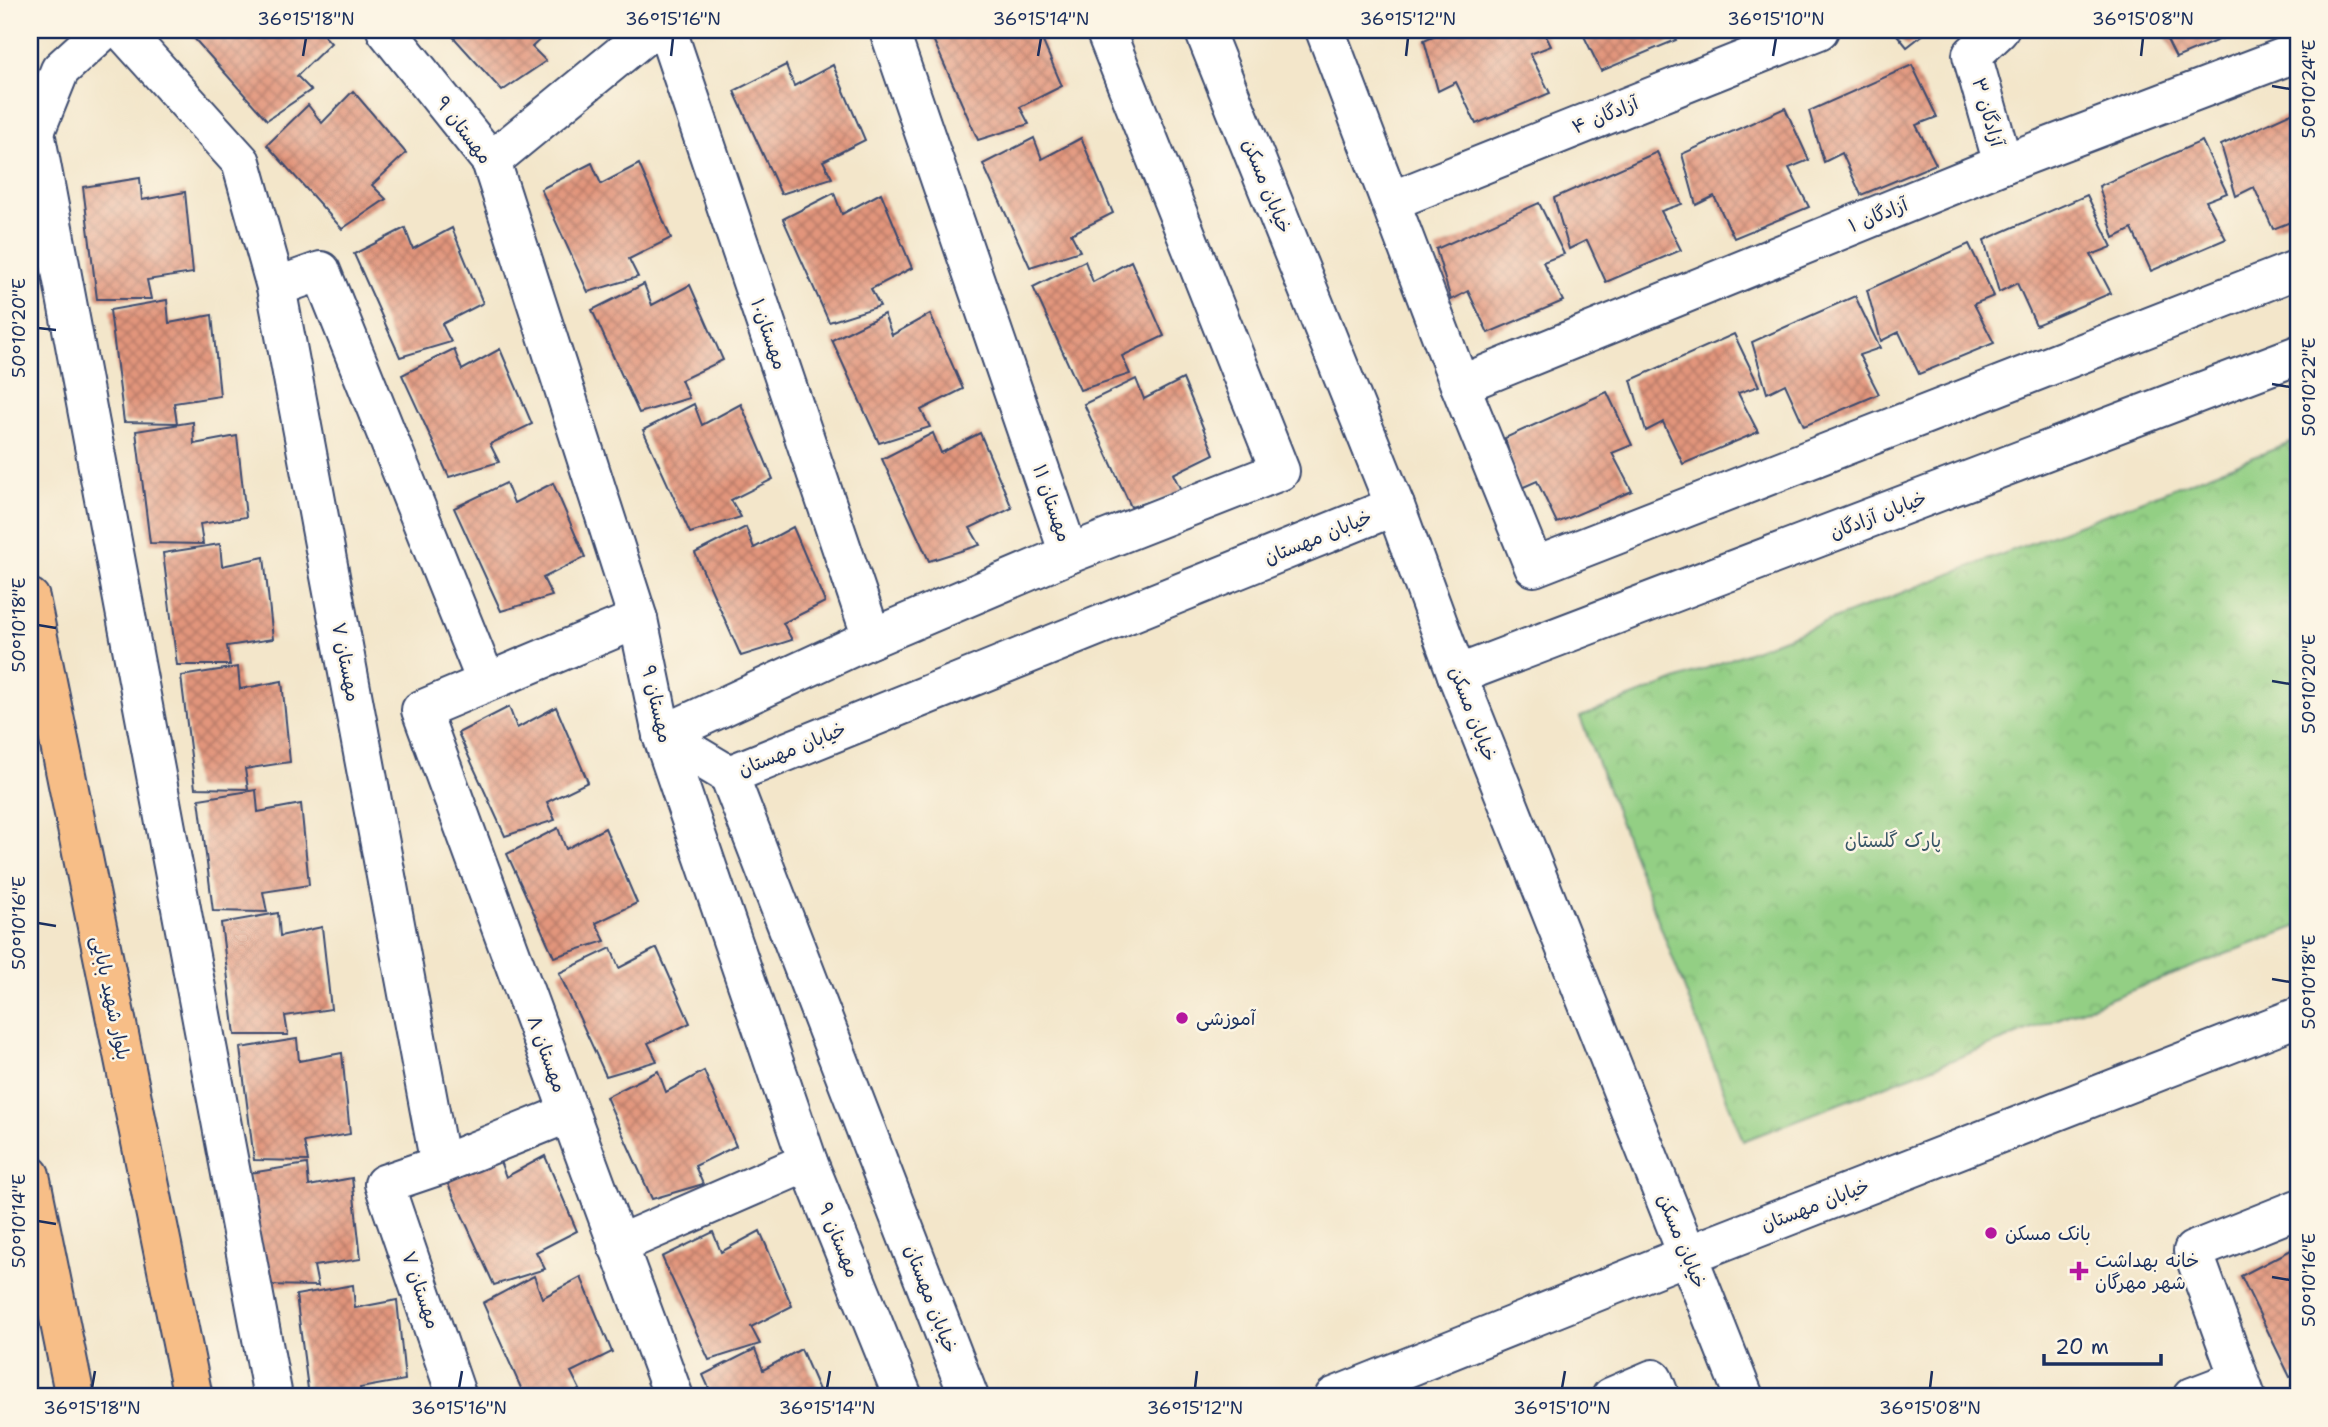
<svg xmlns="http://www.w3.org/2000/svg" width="2328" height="1427" viewBox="0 0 2328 1427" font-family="'Shantell Sans','Playpen Sans Arabic',sans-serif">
	<defs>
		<pattern id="park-crowns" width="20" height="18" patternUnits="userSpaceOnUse" patternTransform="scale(1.75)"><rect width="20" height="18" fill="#93cf84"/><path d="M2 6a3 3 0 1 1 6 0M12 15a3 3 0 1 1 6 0" fill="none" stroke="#7eb274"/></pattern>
		<pattern id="building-cross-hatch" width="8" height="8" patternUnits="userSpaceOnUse" patternTransform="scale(1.75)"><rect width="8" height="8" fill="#e2957b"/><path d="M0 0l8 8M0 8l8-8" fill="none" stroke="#b67a68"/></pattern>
	</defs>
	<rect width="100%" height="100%" fill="#fcf5e5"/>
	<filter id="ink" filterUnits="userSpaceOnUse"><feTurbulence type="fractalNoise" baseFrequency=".0143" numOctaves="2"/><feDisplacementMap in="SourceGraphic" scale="14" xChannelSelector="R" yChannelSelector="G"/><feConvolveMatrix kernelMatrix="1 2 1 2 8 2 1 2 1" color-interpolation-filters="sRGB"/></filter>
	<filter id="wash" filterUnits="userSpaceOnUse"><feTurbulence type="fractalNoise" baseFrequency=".00686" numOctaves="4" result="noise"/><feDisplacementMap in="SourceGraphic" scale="28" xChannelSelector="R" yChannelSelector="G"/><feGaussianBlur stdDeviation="1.57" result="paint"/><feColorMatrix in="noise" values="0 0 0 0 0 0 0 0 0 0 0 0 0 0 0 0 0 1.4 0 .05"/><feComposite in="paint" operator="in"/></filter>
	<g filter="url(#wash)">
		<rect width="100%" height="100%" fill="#f3e6ca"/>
		<path fill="url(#park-crowns)" stroke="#577f71" stroke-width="2" d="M2298 440V926L1743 1141 1580 717Z"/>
		<g id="blocks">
			<g fill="url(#building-cross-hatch)">
				<path d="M198 30H319L331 43 297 76 311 90 267 120 192 36Z"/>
				<path d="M447 30H550L532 47 546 61 502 91Z"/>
				<path d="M947 30H1038L1062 86 1020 107 1029 124 978 140 932 37Z"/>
				<path d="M1446 30H1543L1551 46 1530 54 1550 93 1476 124 1456 82 1438 91 1424 40Z"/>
				<path d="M1581 30H1671L1676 40 1601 71Z"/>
				<path d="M1893 30H1929L1907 47Z"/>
				<path d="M2162 30H2242L2176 58Z"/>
				<path d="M786 65 794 86 833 65 865 140 823 161 832 178 781 194 734 91Z"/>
				<path d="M1912 65 1937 117 1916 125 1936 164 1861 195 1842 153 1824 162 1809 111Z"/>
				<path d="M353 91 406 153 372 185 386 199 342 229 267 145 308 105 322 123Z"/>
				<path d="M1785 108 1809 160 1789 168 1809 207 1734 238 1714 196 1696 205 1682 154Z"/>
				<path d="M2298 110V219L2273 229 2254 187 2236 196 2221 145Z"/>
				<path d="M1034 138 1042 159 1081 138 1113 213 1071 234 1080 251 1030 267 983 164Z"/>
				<path d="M2202 141 2227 193 2206 201 2226 239 2151 271 2132 229 2114 238 2099 186Z"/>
				<path d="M1657 152 1682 204 1661 211 1681 250 1606 282 1587 240 1569 249 1554 198Z"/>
				<path d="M592 163 601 184 639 164 671 238 629 259 638 277 588 292 541 189Z"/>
				<path d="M140 178 142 200 185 192 193 273 147 280 151 299H97L83 187Z"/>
				<path d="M834 193 842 214 881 193 912 268 871 289 880 306 829 322 783 219Z"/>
				<path d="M2087 195 2112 247 2091 255 2111 293 2036 325 2017 283 1999 292 1984 240Z"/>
				<path d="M1539 203 1564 254 1543 262 1563 301 1488 333 1468 291 1451 300 1436 249Z"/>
				<path d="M405 228 413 249 452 228 483 303 442 324 451 342 400 357 354 254Z"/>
				<path d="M1969 244 1994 296 1974 304 1994 343 1919 374 1899 332 1881 341 1867 290Z"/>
				<path d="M1085 261 1093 282 1131 261 1164 336 1122 356 1130 374 1080 390 1033 287Z"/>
				<path d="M644 284 652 305 690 285 723 360 681 380 689 398 639 413 592 310Z"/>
				<path d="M1855 296 1880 348 1859 355 1879 394 1804 426 1785 384 1767 393 1752 342Z"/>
				<path d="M167 300 169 323 212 315 220 396 174 403 177 423 124 422 110 310Z"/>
				<path d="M884 314 892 335 930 314 963 389 921 410 930 427 879 443 832 340Z"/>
				<path d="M1734 334 1759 386 1738 393 1758 432 1683 464 1663 422 1646 431 1631 380Z"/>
				<path d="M454 349 462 370 500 349 532 424 490 444 499 462 449 477 402 375Z"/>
				<path d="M1136 379 1144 399 1183 379 1214 454 1173 474 1182 492 1131 507 1084 404Z"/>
				<path d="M1607 392 1632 445 1612 453 1632 491 1557 523 1537 481 1519 489 1505 438Z"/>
				<path d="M694 404 702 425 741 404 773 479 731 500 741 517 690 533 643 430Z"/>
				<path d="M193 422 194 444 237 436 246 517 200 524 203 544 150 543 136 431Z"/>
				<path d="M933 433 941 453 980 433 1012 508 970 528 980 545 929 561 882 459Z"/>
				<path d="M506 483 514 503 553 483 585 557 543 578 552 596 501 611 454 508Z"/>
				<path d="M746 527 754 548 793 527 825 602 783 623 792 640 741 656 695 553Z"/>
				<path d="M220 544 222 566 264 557 273 639 227 646 230 665H177L163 553Z"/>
				<path d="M238 667 240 689 282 681 290 762 245 769 248 789 195 788 181 676Z"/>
				<path d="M509 707 517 728 556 707 588 782 547 802 555 820 505 836 458 733Z"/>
				<path d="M256 790 258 812 301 804 309 885 263 892 267 912 213 911 199 799Z"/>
				<path d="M558 828 566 849 605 828 637 903 596 923 605 941 554 957 507 854Z"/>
				<path d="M278 913 280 936 322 927 331 1009 285 1016 288 1035H235L221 923Z"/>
				<path d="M611 948 619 968 657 948 690 1023 648 1043 657 1061 606 1076 559 973Z"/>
				<path d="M297 1039 299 1061 342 1053 350 1134 304 1142 308 1161 254 1160 240 1048Z"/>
				<path d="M658 1071 666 1092 704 1071 736 1146 695 1166 703 1184 652 1199 606 1097Z"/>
				<path d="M498 1156 506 1177 545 1156 577 1231 536 1252 545 1269 494 1285 447 1182Z"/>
				<path d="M307 1164 309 1186 352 1178 361 1259 314 1266 318 1286 264 1285 250 1173Z"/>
				<path d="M760 1231 792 1306 751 1327 760 1344 709 1360 662 1257 713 1232 721 1252Z"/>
				<path d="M2293 1249 2298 1262V1375L2290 1377 2241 1276Z"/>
				<path d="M534 1276 542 1298 581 1277 612 1352 571 1372 580 1390 556 1397H525L483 1303Z"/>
				<path d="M353 1285 355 1308 397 1300 405 1380 360 1388 361 1397H309L296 1295Z"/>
				<path d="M755 1349 763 1370 801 1349 822 1397H713L703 1375Z"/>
			</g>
		</g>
	</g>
	<g filter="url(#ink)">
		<use href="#blocks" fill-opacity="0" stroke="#3b4a6e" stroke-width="2"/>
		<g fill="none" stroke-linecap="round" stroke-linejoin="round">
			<g stroke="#3b4a6e" stroke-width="42">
				<g id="minor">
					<path d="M104 30 60 70 35 132 273 1397"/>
					<path d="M122 30 241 162 276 287 440 1165"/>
					<path d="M386 30 491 161 638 619 662 735 808 1162 903 1397"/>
					<path d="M667 30 872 638"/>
					<path d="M1204 30 1395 506 1457 675 1744 1397"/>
					<path d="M1325 30 1460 385 1534 567 2298 269"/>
					<path d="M1999 30 1972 55 2003 164"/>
					<path d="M491 161 651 30"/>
					<path d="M1391 201 1819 30"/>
					<path d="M276 287 321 271 486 681"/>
					<path d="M1460 385 2003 164 2298 52"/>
					<path d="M1069 554 1280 471 1105 30"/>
					<path d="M638 619 421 710 674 1397"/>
					<path d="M1457 675 2298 355"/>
					<path d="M662 735 872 638 1069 554 889 30"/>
					<path d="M662 735 729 775"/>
					<path d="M617 1245 808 1162"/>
					<path d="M457 1397 384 1184 440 1165 569 1113"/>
					<path d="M969 1397 729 775 1395 506"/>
					<path d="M1334 1397 1688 1255 2298 1017"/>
					<path d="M1611 1397 1653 1379 1660 1397"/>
					<path d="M2192 1397 2239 1379"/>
					<path d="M2246 1397 2193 1251 2298 1209"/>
				</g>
			</g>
			<g stroke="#3b4a6e" stroke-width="42">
				<g id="major">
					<path d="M30 598 193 1397"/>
					<path d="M30 1175 75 1397"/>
				</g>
			</g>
			<use href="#minor" stroke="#fff" stroke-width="38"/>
			<use href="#major" stroke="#f7be87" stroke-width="38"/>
		</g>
	</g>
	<path fill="none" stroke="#1b2f5e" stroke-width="2.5" d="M303 56 306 38M671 56 673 38M1038 56 1041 38M1406 56 1408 38M1773 56 1776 38M2141 56 2143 38M2272 86 2290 89M38 328 56 330M2272 384 2290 387M38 625 56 628M2272 681 2290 684M38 923 56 926M2272 979 2290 982M38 1221 56 1224M2272 1277 2290 1280M92 1388 95 1371M459 1388 462 1371M827 1388 830 1371M1195 1388 1197 1371M1562 1388 1565 1371M1930 1388 1932 1371"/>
	<g fill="#b5179e" stroke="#fcf5e5" stroke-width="2.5">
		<circle cx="1182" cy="1018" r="7"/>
		<circle cx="1991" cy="1233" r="7"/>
		<path d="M2075.5 1260.5h7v7h7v7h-7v7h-7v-7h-7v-7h7z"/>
	</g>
	<g text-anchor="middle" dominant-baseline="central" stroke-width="5" stroke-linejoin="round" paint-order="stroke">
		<g font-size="19" fill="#1b2f5e" stroke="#fcf5e5">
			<text transform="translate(1988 112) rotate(74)">آزادگان ۳</text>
			<text transform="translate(1605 115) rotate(-22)">آزادگان ۴</text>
			<text transform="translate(464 130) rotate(53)">مهستان ۹</text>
			<text transform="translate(1267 186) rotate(68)">خیابان مسکن</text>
			<text transform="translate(1878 215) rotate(-22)">آزادگان ۱</text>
			<text transform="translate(769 334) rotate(71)">مهستان۱۰</text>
			<text transform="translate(1052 503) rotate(71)">مهستان ۱۱</text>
			<text transform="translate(1878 515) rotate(-21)">خیابان آزادگان</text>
			<text transform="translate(1318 537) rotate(-22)">خیابان مهستان</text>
			<text transform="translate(346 662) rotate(79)">مهستان ۷</text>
			<text transform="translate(657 704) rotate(77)">مهستان ۹</text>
			<text transform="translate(1473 714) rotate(69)">خیابان مسکن</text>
			<text transform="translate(792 749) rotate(-22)">خیابان مهستان</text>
			<text transform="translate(111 998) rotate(78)">بلوار شهید بابایی</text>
			<text transform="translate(547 1054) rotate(70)">مهستان ۸</text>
			<text transform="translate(1815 1205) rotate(-21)">خیابان مهستان</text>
			<text transform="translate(839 1240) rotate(68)">مهستان ۹</text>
			<text transform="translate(1682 1241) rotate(68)">خیابان مسکن</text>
			<text transform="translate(421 1290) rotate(71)">مهستان ۷</text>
			<text transform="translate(931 1299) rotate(69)">خیابان مهستان</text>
		</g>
		<g font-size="19" fill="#395768" stroke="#fcf5e5">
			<text x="1893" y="840">پارک گلستان</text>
		</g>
		<g font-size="19" fill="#1b2f5e" stroke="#fcf5e5" text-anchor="start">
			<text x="1196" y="1018">آموزشی</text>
			<text x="2005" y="1233">بانک مسکن</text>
			<text x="2095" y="1260">خانه بهداشت<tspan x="2095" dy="22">شهر مهرگان</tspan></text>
		</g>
	</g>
	<rect width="2328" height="1427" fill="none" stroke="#fcf5e5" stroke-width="77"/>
	<path d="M2044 1354v10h117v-10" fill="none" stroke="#1b2f5e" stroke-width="3.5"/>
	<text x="2055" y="1354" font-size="21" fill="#1b2f5e" stroke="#fcf5e5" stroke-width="5" paint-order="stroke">20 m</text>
	<rect x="38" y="38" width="2252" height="1350" fill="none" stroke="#1b2f5e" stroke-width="2.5"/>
	<g font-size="18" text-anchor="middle" fill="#1b2f5e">
		<text x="306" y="25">36°15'18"N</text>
		<text x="673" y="25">36°15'16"N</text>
		<text x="1041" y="25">36°15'14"N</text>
		<text x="1408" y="25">36°15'12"N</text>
		<text x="1776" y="25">36°15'10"N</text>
		<text x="2143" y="25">36°15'08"N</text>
		<text transform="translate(2309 89) rotate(-90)" y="6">50°10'24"E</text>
		<text transform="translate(19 328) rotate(-90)" y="6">50°10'20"E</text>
		<text transform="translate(2309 387) rotate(-90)" y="6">50°10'22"E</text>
		<text transform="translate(19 625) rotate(-90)" y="6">50°10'18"E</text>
		<text transform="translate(2309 684) rotate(-90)" y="6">50°10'20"E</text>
		<text transform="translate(19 923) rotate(-90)" y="6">50°10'16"E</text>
		<text transform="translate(2309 982) rotate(-90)" y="6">50°10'18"E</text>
		<text transform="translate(19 1221) rotate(-90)" y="6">50°10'14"E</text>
		<text transform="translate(2309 1280) rotate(-90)" y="6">50°10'16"E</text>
		<text x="92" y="1414">36°15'18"N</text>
		<text x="459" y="1414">36°15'16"N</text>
		<text x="827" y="1414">36°15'14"N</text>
		<text x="1195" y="1414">36°15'12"N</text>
		<text x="1562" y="1414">36°15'10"N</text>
		<text x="1930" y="1414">36°15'08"N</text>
	</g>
</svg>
